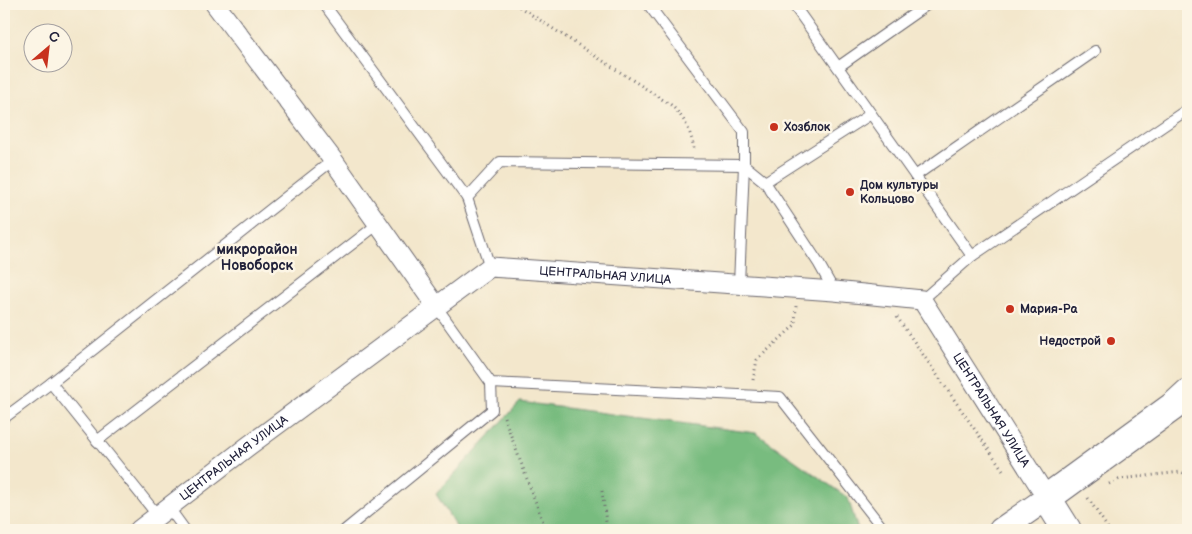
<svg xmlns="http://www.w3.org/2000/svg" width="1192" height="534" viewBox="0 0 1192 534" font-family="'Balsamiq Sans',sans-serif">
	<rect width="100%" height="100%" fill="#fcf5e5"/>
	<filter id="ink" filterUnits="userSpaceOnUse"><feTurbulence type="fractalNoise" baseFrequency=".02" numOctaves="2"/><feDisplacementMap in="SourceGraphic" scale="10" xChannelSelector="R" yChannelSelector="G"/><feConvolveMatrix kernelMatrix="1 2 1 2 8 2 1 2 1" color-interpolation-filters="sRGB"/></filter>
	<filter id="wash" filterUnits="userSpaceOnUse"><feTurbulence type="fractalNoise" baseFrequency=".0096" numOctaves="4" result="noise"/><feDisplacementMap in="SourceGraphic" scale="20" xChannelSelector="R" yChannelSelector="G"/><feGaussianBlur stdDeviation="1.12" result="paint"/><feColorMatrix in="noise" values="0 0 0 0 0 0 0 0 0 0 0 0 0 0 0 0 0 1.4 0 .05"/><feComposite in="paint" operator="in"/></filter>
	<g filter="url(#wash)">
		<rect width="100%" height="100%" fill="#f3e7cc"/>
		<path fill="#78bc7f" stroke="#4d6f5d" d="M520 402 756 433 848 498 858 530H458L436 494Z"/>
	</g>
	<g filter="url(#ink)">
		<g fill="none" stroke-linecap="round" stroke-linejoin="round">
			<g stroke="#6b676e" stroke-width="12">
				<g id="service">
					<path d="M324 4 467 198 490 267"/>
					<path d="M648 4 744 132V165L739 284"/>
					<path d="M793 4 972 256"/>
					<path d="M838 67 928 4"/>
					<path d="M915 176 1095 51"/>
					<path d="M765 182 819 264 834 291"/>
					<path d="M467 198 500 162 744 165 765 182 871 114"/>
					<path d="M922 300 972 256 1188 109"/>
					<path d="M436 306 491 383 780 397 884 530"/>
					<path d="M51 383 158 516"/>
					<path d="M4 418 51 383 333 160"/>
					<path d="M97 441 378 224"/>
					<path d="M169 508 185 530"/>
					<path d="M345 530 492 410 491 383"/>
				</g>
			</g>
			<g stroke="#6b676e" stroke-width="21">
				<g id="minor">
					<path d="M215 4 333 160 436 306"/>
					<path id="s1" d="M139 530 247 447 490 267 834 291 922 300 1047 498"/>
				</g>
			</g>
			<g stroke="#6b676e" stroke-width="26">
				<path id="tertiary" d="M1001 530 1047 498"/>
			</g>
			<g stroke="#6b676e" stroke-width="30">
				<path id="secondary" d="M1067 530 1047 498 1175 405 1188 393"/>
			</g>
			<g stroke="#6b676e" stroke-width="3" stroke-dasharray="1 4" stroke-linecap="butt">
				<path d="M515 4 671 105C684 117 691 131 694 149"/>
				<path d="M897 317 1005 473"/>
				<path d="M753 380 757 360 795 325 796 306"/>
				<path d="M504 417 546 530"/>
				<path d="M1109 484 1120 479 1181 472 1188 475"/>
				<path d="M602 491 607 530"/>
				<path d="M1088 498 1109 530"/>
			</g>
			<use href="#service" stroke="#fff" stroke-width="10"/>
			<use href="#minor" stroke="#fff" stroke-width="19"/>
			<use href="#tertiary" stroke="#fff" stroke-width="24"/>
			<use href="#secondary" stroke="#fff" stroke-width="28"/>
		</g>
	</g>
	<g fill="#c8321e" stroke="#fcf5e5" stroke-width="2">
		<circle cx="774" cy="127" r="5"/>
		<circle cx="850" cy="192" r="5"/>
		<circle cx="1010" cy="309" r="5"/>
		<circle cx="1111" cy="341" r="5"/>
	</g>
	<g text-anchor="middle" dominant-baseline="central" stroke-width="5" stroke-linejoin="round" paint-order="stroke">
		<g font-size="12" font-weight="bold" fill="#22223b" stroke="#fcf5e5" text-anchor="start">
			<text x="784" y="127">Хозблок</text>
			<text x="860" y="185">Дом культуры<tspan x="860" dy="14">Кольцово</tspan></text>
			<text x="1020" y="309">Мария-Ра</text>
			<text x="1101" y="341" text-anchor="end">Недострой</text>
		</g>
		<g font-size="12" fill="#22223b" stroke="#fcf5e5">
			<text stroke="none"><textPath href="#s1" startOffset="554">ЦЕНТРАЛЬНАЯ УЛИЦА</textPath></text>
			<text stroke="none"><textPath href="#s1" startOffset="1002">ЦЕНТРАЛЬНАЯ УЛИЦА</textPath></text>
			<text stroke="none"><textPath href="#s1" startOffset="119">ЦЕНТРАЛЬНАЯ УЛИЦА</textPath></text>
		</g>
		<g font-size="14" font-weight="bold" fill="#22223b" stroke="#fcf5e5">
			<text x="257" y="249">микрорайон<tspan x="257" dy="16">Новоборск</tspan></text>
		</g>
	</g>
	<rect width="1192" height="534" fill="none" stroke="#fcf5e5" stroke-width="20"/>
	<g transform="translate(48 48) rotate(28)"><circle r="24" fill="#fcf5e5" stroke="#a5a1a1"/>
	<path d="M0-4L9 19L0 12L-9 19Z" fill="#c8321e"/>
	<text y="-8" font-size="14" font-weight="bold" text-anchor="middle" fill="#22223b">С</text>
	</g>
</svg>
